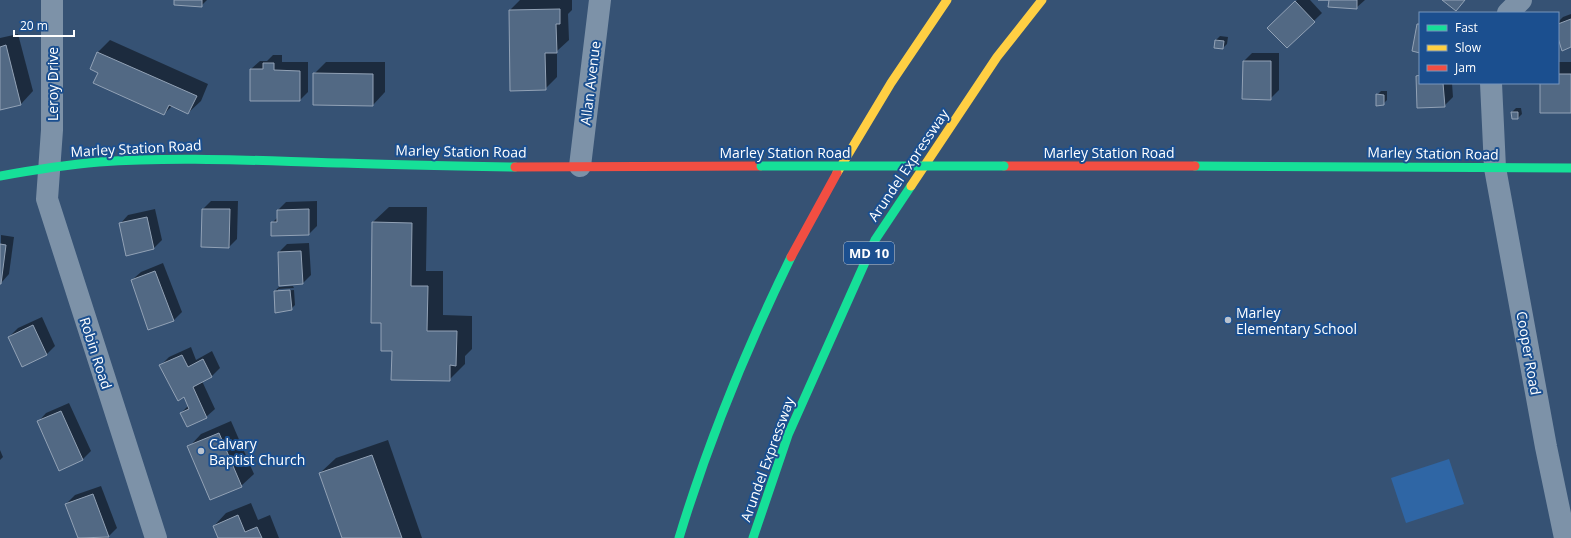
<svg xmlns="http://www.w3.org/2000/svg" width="1571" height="538" viewBox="0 0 1571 538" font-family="'Open Sans',sans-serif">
	<rect width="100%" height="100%" fill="#365274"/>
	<path fill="#2f66a5" d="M1449 459 1464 504 1406 523 1391 478Z"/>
	<g fill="#0007">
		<path d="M175 0H207L201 6Z"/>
		<path d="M520 0H572V10L568 14 569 40 557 51V77L545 89 510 10Z"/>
		<path d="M1297 0H1310L1322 13 1287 47 1269 28Z"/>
		<path d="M1330 0H1365L1356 8H1344L1343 7Z"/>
		<path d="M1571 14V46L1558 35V22L1563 17Z"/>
		<path d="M18 34 33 91 21 104 0 109V38Z"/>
		<path d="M1220 36 1228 37 1227 44 1223 48 1216 40Z"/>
		<path d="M110 40 208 84 201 101 188 113 172 106 164 114 99 73 98 52Z"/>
		<path d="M1252 53H1279V90L1270 99 1244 61Z"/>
		<path d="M273 55H282V62H308V92L300 100 251 69 260 61H267Z"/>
		<path d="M326 62H385V92L373 105 314 74Z"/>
		<path d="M1558 62H1571V112L1542 83H1558Z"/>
		<path d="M1420 73V83H1452L1453 97 1444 106 1418 107 1417 76Z"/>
		<path d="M1381 91H1387V100L1383 104 1377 95Z"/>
		<path d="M1516 108H1521L1522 114 1518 118H1512V112Z"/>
		<path d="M211 201H238L237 239 229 247 202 246 203 209Z"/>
		<path d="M317 201V226L309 234 272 223 278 217V210L286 202Z"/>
		<path d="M389 207H427L426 271H443V315L472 316V349L465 356V364L449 380 393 350 382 322 373 222Z"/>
		<path d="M155 209 162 240 154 248 120 224 128 215Z"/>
		<path d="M1 235 14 237 9 274 1 283Z"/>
		<path d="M309 243 311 275 302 284 279 252 287 244Z"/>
		<path d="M163 263 182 312 173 321 132 280 141 272Z"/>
		<path d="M293 286 294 288 278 289V291L294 290 295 305 291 309 275 291 279 287Z"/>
		<path d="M42 317 55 346 46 355 9 337 18 328Z"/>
		<path d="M191 347 196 360 212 351 220 368 212 376 202 381 215 409 206 417 181 413 189 405 185 396 161 365 169 357Z"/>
		<path d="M69 403 91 451 83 459 38 422 46 413Z"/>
		<path d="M231 421 254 474 241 486 189 447 201 434Z"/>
		<path d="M388 440 422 538H343L320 473 336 458Z"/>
		<path d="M0 450 3 457 0 460Z"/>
		<path d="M101 486 117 528 108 537 104 538H79L66 504 75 495Z"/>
		<path d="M251 503 258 520 270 515 279 538H219L214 526 226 513Z"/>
	</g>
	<g fill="#526984" stroke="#92a2b6">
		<path d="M174 0H202V7L174 5Z"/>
		<path d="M1318 0H1357V9L1328 7 1329 0Z"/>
		<path d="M1442 0H1465L1456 11Z"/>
		<path d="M1295 1 1315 22 1287 48 1267 28Z"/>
		<path d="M560 9V24H556L557 53H545L546 90 510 91 509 10Z"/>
		<path d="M1571 19V47L1562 51 1558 38V24Z"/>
		<path d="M1417 24H1420V53L1412 51Z"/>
		<path d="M1215 40 1224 41 1223 49 1214 48Z"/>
		<path d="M6 45 21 105 0 110V47Z"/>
		<path d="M97 52 197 96 188 114 169 105 164 115 93 83 98 73 90 69Z"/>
		<path d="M1243 61H1271V100L1242 99Z"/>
		<path d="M263 63H274V70L300 71V101H250V69H263Z"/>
		<path d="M313 73 373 74V106L313 105Z"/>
		<path d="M1558 74H1571V113H1540V83H1558Z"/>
		<path d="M1420 75V83H1443L1445 107 1417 108 1416 76Z"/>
		<path d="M1376 94 1384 95V105L1376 106Z"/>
		<path d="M1511 112H1518V119H1512Z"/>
		<path d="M202 209H230L229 248 201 247Z"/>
		<path d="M309 209V235L271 236V222H277V210Z"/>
		<path d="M147 217 154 249 126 256 119 223Z"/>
		<path d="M372 222 412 223 411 286H428L427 331H457L456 366 450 365V381L391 380 392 351H381V323H371Z"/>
		<path d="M0 244 6 245 1 284H0Z"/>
		<path d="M301 251 303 284 279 286 278 252Z"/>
		<path d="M155 271 174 321 148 330 131 280Z"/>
		<path d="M290 290 292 310 275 313 274 291Z"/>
		<path d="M33 325 47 355 22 367 8 337Z"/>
		<path d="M182 355 188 367 203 359 212 377 193 387 207 418 187 427 180 413 189 409 184 397 178 401 159 365Z"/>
		<path d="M61 411 83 460 59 471 37 421Z"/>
		<path d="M219 433 242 487 210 500 187 446Z"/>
		<path d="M372 455 402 538H342L319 473Z"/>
		<path d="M93 494 109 537 78 538 65 504Z"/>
		<path d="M238 515 245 532 257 527 262 538H218L213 526Z"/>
	</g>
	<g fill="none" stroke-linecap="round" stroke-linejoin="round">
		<g stroke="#7d92a8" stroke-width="22">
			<path d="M52 0V130L47 199 156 538"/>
			<path d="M1508 13 1521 0"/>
			<path d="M1491 83 1495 168 1546 447 1565 538"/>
			<path d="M580 166 600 0"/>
		</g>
		<g stroke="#16e098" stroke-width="9">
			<path d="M1195 166 1571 168"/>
			<path d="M0 176C33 170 65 165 99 162 180 156 262 161 343 163 400 165 458 166 515 167"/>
			<path d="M679 538C709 439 746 349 791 257"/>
			<path d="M753 538 788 435 875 240 911 186"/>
		</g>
		<g stroke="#ffcf43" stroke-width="9">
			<path d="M837 173 891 83 947 0"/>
			<path d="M911 186 997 57 1042 0"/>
		</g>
		<g stroke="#f24e42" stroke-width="9">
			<path d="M1004 166H1195"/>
			<path d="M515 167 761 166"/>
			<path d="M791 257 837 173"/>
		</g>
		<path stroke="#16e098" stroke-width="9" d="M761 166H1004"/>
	</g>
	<g fill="#b9c2ce" stroke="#1b4f8f" stroke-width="1.5">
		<circle cx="1228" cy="320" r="4"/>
		<circle cx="201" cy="451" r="4"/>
	</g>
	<g text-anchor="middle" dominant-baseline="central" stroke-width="4" stroke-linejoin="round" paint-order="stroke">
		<rect fill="#1b4f8f" stroke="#bbcadd" stroke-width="1" x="844" y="242" width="50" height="22" rx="3"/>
		<g font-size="13" font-weight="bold" fill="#fff">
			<text x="869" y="253">MD 10</text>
		</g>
		<g font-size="14" fill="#fff" stroke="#1b4f8f">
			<text transform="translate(590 83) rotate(-83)">Allan Avenue</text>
			<text transform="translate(52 84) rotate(-90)">Leroy Drive</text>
			<text transform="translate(136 148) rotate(-3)">Marley Station Road</text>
			<text transform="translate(461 151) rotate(1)">Marley Station Road</text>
			<text x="785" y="152">Marley Station Road</text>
			<text x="1109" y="152">Marley Station Road</text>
			<text transform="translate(1433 153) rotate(1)">Marley Station Road</text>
			<text transform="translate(908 165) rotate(-56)">Arundel Expressway</text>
			<text transform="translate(96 353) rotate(72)">Robin Road</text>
			<text transform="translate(1529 353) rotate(80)">Cooper Road</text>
			<text transform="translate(767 459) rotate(-70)">Arundel Expressway</text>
		</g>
		<g font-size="14" fill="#fff" stroke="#1b4f8f" text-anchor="start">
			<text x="1236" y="312">Marley<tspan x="1236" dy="16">Elementary School</tspan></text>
			<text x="209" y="443">Calvary<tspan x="209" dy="16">Baptist Church</tspan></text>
		</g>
	</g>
	<rect x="1419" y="12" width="140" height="72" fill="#1b4f8f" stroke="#7695bc"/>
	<rect x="1427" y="25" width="20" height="6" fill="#16e098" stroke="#7695bc"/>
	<text x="1455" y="32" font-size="12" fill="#ffffff">Fast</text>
	<rect x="1427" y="45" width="20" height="6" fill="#ffcf43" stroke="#7695bc"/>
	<text x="1455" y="52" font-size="12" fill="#ffffff">Slow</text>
	<rect x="1427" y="65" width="20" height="6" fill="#f24e42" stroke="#7695bc"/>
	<text x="1455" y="72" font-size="12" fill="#ffffff">Jam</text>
	<path d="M14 30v6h60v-6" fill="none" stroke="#ffffff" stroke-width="2"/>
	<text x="20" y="30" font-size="12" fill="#ffffff" stroke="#1b4f8f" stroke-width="3" paint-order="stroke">20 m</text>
</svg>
